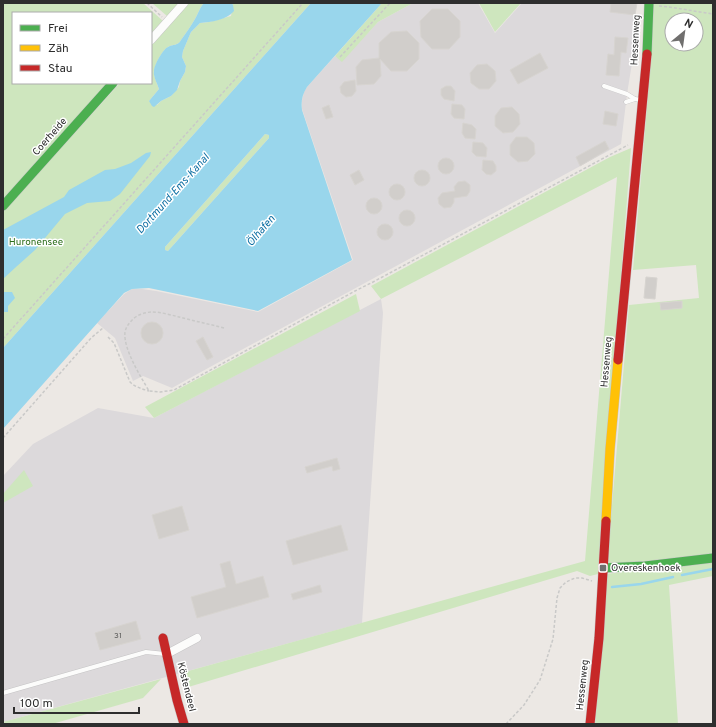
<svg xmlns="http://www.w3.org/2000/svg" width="716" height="727" viewBox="0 0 716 727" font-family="Overpass,sans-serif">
	<rect width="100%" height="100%" fill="#ece8e4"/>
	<g fill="#dcd9db">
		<path d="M413 3H478L495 33 522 3H636L634 26H638L627 94 621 144 210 367 172 388 143 376 133 381 115 338 97 323 124 294 132 289H142L156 291 258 312 353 260 302 109V100L304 92 307 87 335 56 342 61 378 22Z"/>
		<path d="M381 299 383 313 362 623 3 722V476L33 444 98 408 154 418Z"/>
	</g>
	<g fill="#cee6be" fill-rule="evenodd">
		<path d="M3 3H143L163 21 151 34V13H13V83H108L3 201Z"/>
		<path d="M152 3H179L167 16Z"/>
		<path d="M189 3H204C200 7 198 14 195 19 191 26 186 33 181 40 178 46 173 44 168 47 162 50 153 68 154 74 155 79 157 84 159 89L149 101 157 105 161 101 171 96 179 87 180 81 185 72 186 66 182 57 183 51 191 32 200 23 209 22 231 16 233 5 232 3H311L3 348V210L12 202 120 83H151V45Z"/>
		<path d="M382 3H413L378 22 342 62 335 56Z"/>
		<path d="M479 3H521L495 32Z"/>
		<path d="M653 3H713V554L607 565 629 305 699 298 696 265 633 270 648 96ZM672 20H696V44H672Z"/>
		<path d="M265 134 269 135V138L168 251 165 250V247Z"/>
		<path d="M631 148 598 574 590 576 577 571 185 688 181 673 585 561 617 177 381 299 371 286 610 157Z"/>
		<path d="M356 294 360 311 154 418 145 407Z"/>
		<path d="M24 470 33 486 3 503V494Z"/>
		<path d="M713 561V576L669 585 678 724H595L606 574Z"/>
		<path d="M161 679 143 698 52 724H3V722Z"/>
	</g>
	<g fill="#99d6ec" fill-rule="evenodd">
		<path d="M204 3H232L233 5 234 11C227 20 211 22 200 23L191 32 183 51 182 57 186 66 185 72 180 81 177 90 171 96 161 101 154 107 152 106 149 101 159 89C157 83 153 76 154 71 154 65 163 49 168 47 173 44 178 46 181 40 186 33 191 26 195 19 198 14 200 7 204 3Z"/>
		<path d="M311 3H382L307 87C302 95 301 101 302 110L352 260 258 311 149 288 132 289 124 293 3 429V348ZM265 134 269 135V138L168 251 165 250V247Z"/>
		<path d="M151 152 150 156 120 194 110 201 87 203 65 214 35 250 16 267 3 279V230L64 197 69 190 105 170 115 169 131 163 146 153Z"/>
		<path d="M3 292H12L15 298 8 306V312H3Z"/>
	</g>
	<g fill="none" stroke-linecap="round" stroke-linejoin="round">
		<g stroke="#99d6ec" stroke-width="2.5">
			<path d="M682 575 713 569"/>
			<path d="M612 587 641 584 673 577"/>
		</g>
	</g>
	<g fill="#d1cecb" stroke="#d7d4d0">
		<path d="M611 3H637L635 15 610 12Z"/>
		<path d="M432 9H448L460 21V37L449 49H432L421 37 420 21Z"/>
		<path d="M407 31 419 43V59L407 71H391L380 59 381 76 374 84 357 85 356 67 362 60 379 58V43L391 32Z"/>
		<path d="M615 37 628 38 626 53 621 52 619 76 606 75 608 54 614 55Z"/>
		<path d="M540 53 548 68 518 84 510 70Z"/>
		<path d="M487 64 495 71 496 81 489 89H479L471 83 470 73 477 65Z"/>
		<path d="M355 80 356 91 352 96 346 97 341 93 340 87 344 82Z"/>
		<path d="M446 86H451L455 91 454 101 444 99 441 95V89Z"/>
		<path d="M452 104 462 105 465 109 464 119 454 118 451 114Z"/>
		<path d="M329 105 333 117 326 119 322 108Z"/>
		<path d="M512 107 519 114 520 124 513 132 503 133 495 126V116L501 108Z"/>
		<path d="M605 111 618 114 616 126 603 124Z"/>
		<path d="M463 123 472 125 476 129 475 139 465 138 462 133Z"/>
		<path d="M516 137H527L534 143 535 154 528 161 518 162 510 155V145Z"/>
		<path d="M605 141 609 149 580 166 576 157Z"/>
		<path d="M473 142 483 143 487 148 486 157 476 156 472 152Z"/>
		<circle cx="446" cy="166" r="8"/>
		<path d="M483 160 493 161 496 166V171L491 175 486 174 482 170Z"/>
		<path d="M359 170 364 180 355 185 350 175Z"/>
		<circle cx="422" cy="178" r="8"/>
		<path d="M465 181 470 185V191L467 196 454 198V202L451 207 444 208 439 204 438 198 442 193 455 191 454 187 458 182Z"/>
		<circle cx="397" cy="192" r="8"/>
		<circle cx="374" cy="206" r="8"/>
		<circle cx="407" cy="218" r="8"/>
		<circle cx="385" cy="232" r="8"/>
		<path d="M646 277 657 278 655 299 644 298Z"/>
		<path d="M682 301V308L661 310 660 303Z"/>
		<circle cx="152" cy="333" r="11"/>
		<path d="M203 337 213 357 207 360 196 341Z"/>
		<path d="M337 458 340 469 333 471 332 466 307 473 305 467Z"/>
		<path d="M182 506 189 530 159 539 152 515Z"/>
		<path d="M341 525 348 550 293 565 286 541Z"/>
		<path d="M230 561 236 584 263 576 269 597 197 618 191 597 226 587 220 564Z"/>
		<path d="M320 585 322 592 293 600 291 594Z"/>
		<path d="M136 621 141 639 100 650 95 633Z"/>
	</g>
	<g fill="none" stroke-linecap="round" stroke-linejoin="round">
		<g stroke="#c5c4c5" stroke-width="5">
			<g id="lane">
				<path d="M604 86 627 94 635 99 641 100"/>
				<path d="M626 102 635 99"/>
				<path d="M3 693 146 652 165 654"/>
			</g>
		</g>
		<g stroke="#c5c4c5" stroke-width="9">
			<g id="street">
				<path d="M151 40 184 3"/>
				<path d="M167 654 197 638"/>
			</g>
		</g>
		<g stroke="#c5c4c5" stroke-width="10">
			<g id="fast">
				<path d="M647 54 649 3"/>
				<path d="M3 206 113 83"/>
				<path d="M603 568 645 566 713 558"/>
			</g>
		</g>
		<g stroke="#c5c4c5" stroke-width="10">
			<path id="slow" d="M606 521 610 449 618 360"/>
		</g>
		<g stroke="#c5c4c5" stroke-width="10">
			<g id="jam">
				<path d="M618 360 647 54"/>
				<path d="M163 638 177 700 184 724"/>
				<path d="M590 724 599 638 606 521"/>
			</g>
		</g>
		<g stroke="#c9c9c8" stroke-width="1.5" stroke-dasharray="3 2" stroke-linecap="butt">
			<path d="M147 3 162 17"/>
			<path d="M659 6 669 7 713 14"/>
			<path d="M340 57 390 3"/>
			<path d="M224 328C209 324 194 321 179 317 171 315 161 312 152 312 146 312 137 315 133 319 129 323 126 327 125 332 123 349 141 377 149 391L160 392 174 390 355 291 373 282 628 145"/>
			<path d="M108 337 114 343 130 382C135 387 142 389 149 391"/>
			<path d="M3 339 303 3"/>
			<path d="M3 438 91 338 103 328"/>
			<path d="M506 724 524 705 540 680 553 639 557 598 560 588 566 582 575 578H582L592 581"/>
		</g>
		<use href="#lane" stroke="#fcfcfb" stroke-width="4"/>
		<use href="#street" stroke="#fcfcfb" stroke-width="8"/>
		<use href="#fast" stroke="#4caf50" stroke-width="9"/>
		<use href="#slow" stroke="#ffc107" stroke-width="9"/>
		<use href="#jam" stroke="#c62828" stroke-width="9"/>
	</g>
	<rect fill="#706f6e" stroke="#fff" stroke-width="1.5" x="599" y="564" width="8" height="8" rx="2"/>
	<g text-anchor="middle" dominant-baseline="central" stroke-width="3" stroke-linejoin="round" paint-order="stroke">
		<g font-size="8" fill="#585857">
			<text x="118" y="636">31</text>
		</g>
		<g font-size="10" fill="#2e2e2e" stroke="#fff">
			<text transform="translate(636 40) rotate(-87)">Hessenweg</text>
			<text transform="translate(50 137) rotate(-49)">Coerheide</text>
			<text transform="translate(607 362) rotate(-85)">Hessenweg</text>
			<text transform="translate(583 685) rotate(-84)">Hessenweg</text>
			<text transform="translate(186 687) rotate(76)">Köstendeel</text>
		</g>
		<g font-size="10" fill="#2c6e1b" stroke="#fff">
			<text x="36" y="242">Huronensee</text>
		</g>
		<g font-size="10" fill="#2e2e2e" stroke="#fff" text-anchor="start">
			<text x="611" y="568">Overeskenhoek</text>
		</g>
		<g font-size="11" font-style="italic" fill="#0d6fa3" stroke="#fff">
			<text transform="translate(173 194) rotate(-48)">Dortmund-Ems-Kanal</text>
			<text transform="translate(261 231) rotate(-49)">Ölhafen</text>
		</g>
	</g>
	<rect width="716" height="727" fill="none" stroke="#2e2e2e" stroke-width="8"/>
	<rect x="12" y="12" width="140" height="72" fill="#ffffff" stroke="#ababab"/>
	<rect x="20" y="25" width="20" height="6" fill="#4caf50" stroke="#ababab"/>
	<text x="48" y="32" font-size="12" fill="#2e2e2e">Frei</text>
	<rect x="20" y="45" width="20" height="6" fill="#ffc107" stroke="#ababab"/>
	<text x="48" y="52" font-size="12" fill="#2e2e2e">Zäh</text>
	<rect x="20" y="65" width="20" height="6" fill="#c62828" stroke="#ababab"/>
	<text x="48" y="72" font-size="12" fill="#2e2e2e">Stau</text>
	<g transform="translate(684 32) rotate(29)"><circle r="19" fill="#ffffff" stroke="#ababab"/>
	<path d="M0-3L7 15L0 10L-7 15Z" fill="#706f6e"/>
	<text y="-6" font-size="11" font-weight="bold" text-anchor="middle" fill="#2e2e2e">N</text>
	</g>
	<path d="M14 707v6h125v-6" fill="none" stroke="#2e2e2e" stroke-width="2"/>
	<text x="20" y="707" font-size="12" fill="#2e2e2e" stroke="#ffffff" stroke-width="3" paint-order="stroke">100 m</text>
</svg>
